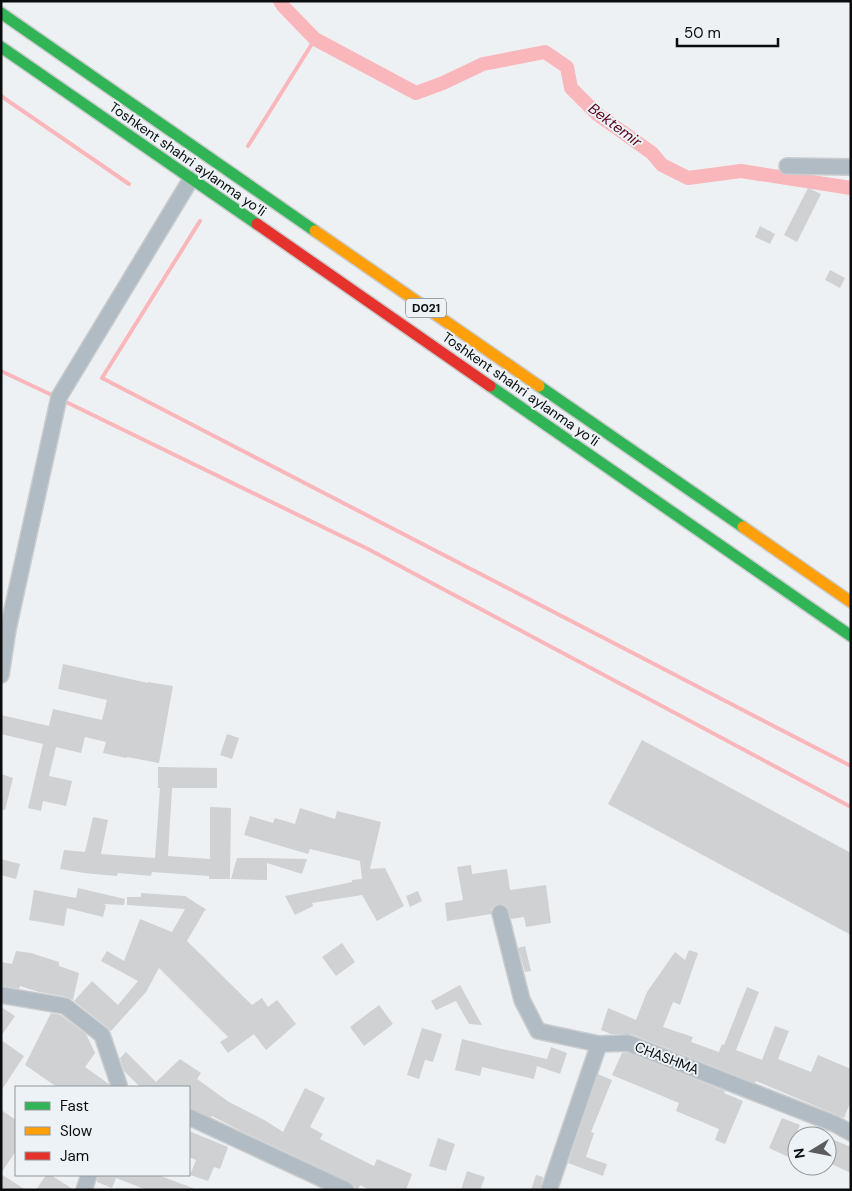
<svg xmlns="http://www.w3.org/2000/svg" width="852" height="1191" viewBox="0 0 852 1191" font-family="'DM Sans',sans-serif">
	<rect width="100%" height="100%" fill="#eef1f4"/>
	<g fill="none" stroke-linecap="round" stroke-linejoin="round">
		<g stroke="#fab7bb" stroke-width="4">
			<path d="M1 96 129 184"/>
			<path d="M248 146 315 39"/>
			<path d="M200 221 102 378 851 766"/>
			<path d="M1 371 56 397"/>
			<path d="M62 400 368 549 851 807"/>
		</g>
		<path stroke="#fab7bb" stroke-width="14" d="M280 1 283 6 315 39 416 93 443 83 483 64 545 52 567 67 571 88 597 114 652 153 662 165 688 178 741 171 851 188"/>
	</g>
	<g fill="#cfd1d3">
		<path d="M808 188 821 194 797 242 784 235Z"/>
		<path d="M760 226 775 234 770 244 755 237Z"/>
		<path d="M830 270 845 278 840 288 825 280Z"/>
		<path d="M63 664 148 683V682L173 686 159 763 127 757 126 758 103 753 106 742 85 737 81 753 56 747 49 776 72 781 66 806 43 801 41 811 28 808 43 744 1 734V715L49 726 53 709 102 720 107 700 58 689Z"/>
		<path d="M227 734 239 738 232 759 220 755Z"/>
		<path d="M642 740 851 853V935L608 804Z"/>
		<path d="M158 767 217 768V788H172L168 856 210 859V807L231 808 230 879H209V876L152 872 151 876 118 873 117 876 84 873 60 869 64 850 85 852 93 817 108 820 101 854 155 858 160 788H158Z"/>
		<path d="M1 774 13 778 5 810H1Z"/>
		<path d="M300 808 335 819 337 811 381 822 370 869 385 868 404 906 377 921 362 895 312 903 313 906 295 915 285 896 352 882V880L362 879 360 861 310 849 308 854 244 835 250 816 273 823 275 818 295 824Z"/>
		<path d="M237 858H261L307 859 302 874 267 863V880L231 879Z"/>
		<path d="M1 859 20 864 16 879 1 875Z"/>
		<path d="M471 865 472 874 507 869 510 890 546 885 551 923 526 927 524 917 511 919 507 907 502 904H498L494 906 491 910V914L447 921 445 903 463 900 457 867Z"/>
		<path d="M78 888 125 899 124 905 102 904 106 905 103 917 67 908 64 926 29 920 34 890 76 898Z"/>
		<path d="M418 891 422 901 410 907 406 896Z"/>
		<path d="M141 893 185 896 207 910H205L187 941 252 1005 262 998 268 1007 277 1000 296 1024 266 1050 254 1034 228 1053 220 1042 228 1037 159 968 146 992 111 1031 108 1028 74 1001 92 981 118 1005 138 981 101 961 107 951 124 961 140 919 172 932 185 909 127 905V897H141Z"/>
		<path d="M342 943 355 962 336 976 322 957Z"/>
		<path d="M525 946 531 971 525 972 518 948Z"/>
		<path d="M689 950 698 953 680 1005 673 1002 663 1027 693 1037 691 1042 719 1052 722 1044 724 1045 747 987 759 992 736 1050 762 1060 775 1026 789 1031 778 1059 811 1072 818 1055 851 1069V1101L844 1118 756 1081 755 1083 631 1034H611L601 1030 608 1008 636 1020 647 992 675 952 685 960Z"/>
		<path d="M16 951 31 953 59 962V966L79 973 73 1000 67 997 39 992 20 986 19 989 1 986V962L12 964Z"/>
		<path d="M460 985 482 1025 469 1024 456 1001 436 1010 431 1001Z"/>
		<path d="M379 1005 393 1024 364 1046 350 1027Z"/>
		<path d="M1 1007 15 1016 1 1036Z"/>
		<path d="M51 1013 61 1015 86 1034 95 1053 85 1067 109 1084V1087H57L25 1065Z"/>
		<path d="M422 1028 442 1034 433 1062 425 1060 419 1079 407 1075Z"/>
		<path d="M462 1039 502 1049 547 1059 551 1047 567 1053 560 1074 537 1066 534 1079 482 1067 480 1076 455 1070Z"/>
		<path d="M1 1040 24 1056 1 1091Z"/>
		<path d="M126 1052 156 1082 180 1059 201 1073 197 1079 229 1102 266 1121 283 1132 305 1088 325 1098 310 1127 323 1134 320 1139 374 1166 377 1159 412 1174 406 1190H370L360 1185 358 1190H356L353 1184 350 1182 241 1131 212 1116 211 1117 189 1108V1087H140L124 1071 120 1058Z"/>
		<path d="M626 1052 725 1091 724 1093 743 1101 725 1144 715 1140 719 1129 676 1111 679 1103 612 1075 622 1053Z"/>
		<path d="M598 1074 612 1080 591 1132 594 1133 586 1157 607 1164 603 1176 568 1163Z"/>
		<path d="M1 1110 16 1120V1151L1 1173Z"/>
		<path d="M782 1118 800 1125 794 1140 797 1141V1161L769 1148Z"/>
		<path d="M189 1131 228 1147 220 1169 214 1167 208 1181 190 1175 196 1160 189 1157Z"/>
		<path d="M827 1137 851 1147V1173L827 1162Z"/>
		<path d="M438 1138 455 1144 446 1171 429 1166Z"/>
		<path d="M467 1171 485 1177 480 1190H461Z"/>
		<path d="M1 1174 26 1190H1Z"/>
		<path d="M46 1175H51L74 1190H36Z"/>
		<path d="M98 1175H158L195 1189 147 1190 116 1178 112 1188 97 1182Z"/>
		<path d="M536 1175 543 1177 540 1190H531Z"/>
	</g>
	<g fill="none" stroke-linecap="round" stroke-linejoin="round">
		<g stroke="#caccce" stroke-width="18">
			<g id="street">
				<path d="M787 166 851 167"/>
				<path d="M1 675 8 629 59 397 191 179"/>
				<path d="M500 913 522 1000 538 1031 599 1044 628 1043 835 1124 851 1133"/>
				<path d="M1 995 65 1006 102 1035 119 1085 118 1087"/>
				<path d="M189 1117 346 1190"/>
				<path d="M84 1190 89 1175"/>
				<path d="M549 1190 599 1044"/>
			</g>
		</g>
		<g stroke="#caccce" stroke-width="14">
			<g id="fast">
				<path d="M1 13 315 231"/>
				<path d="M1 47 257 224"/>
				<path d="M490 386 851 636"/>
				<path d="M539 386 743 527"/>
			</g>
		</g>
		<g stroke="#caccce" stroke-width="14">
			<g id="slow">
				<path d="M315 231 539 386"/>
				<path d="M743 527 851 602"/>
			</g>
		</g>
		<g stroke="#caccce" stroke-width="14">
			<path id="jam" d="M257 224 490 386"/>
		</g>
		<use href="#street" stroke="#b0bbc4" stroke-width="15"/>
		<use href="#fast" stroke="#30b455" stroke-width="11"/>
		<use href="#slow" stroke="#ff9f0a" stroke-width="11"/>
		<use href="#jam" stroke="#e5322d" stroke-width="11"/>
	</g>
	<g text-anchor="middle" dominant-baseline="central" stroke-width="4" stroke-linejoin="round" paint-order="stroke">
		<rect fill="#ecf2f6" stroke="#4e5153" stroke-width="1" x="406" y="298.5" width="40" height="19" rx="4"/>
		<g font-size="12" font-weight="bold" fill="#0a0c0d">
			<text x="426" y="308">D021</text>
		</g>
		<g font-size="14" fill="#0a0c0d" stroke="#ecf2f6">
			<text transform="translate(188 159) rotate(35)">Toshkent shahri aylanma yoʻli</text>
			<text transform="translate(521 389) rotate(35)">Toshkent shahri aylanma yoʻli</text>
			<text transform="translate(667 1058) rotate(21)">CHASHMA</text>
		</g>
		<g font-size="15" font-style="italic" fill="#570015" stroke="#ecf2f6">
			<text transform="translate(615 125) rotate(37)">Bektemir</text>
		</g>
	</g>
	<rect width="852" height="1191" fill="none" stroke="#0a0c0d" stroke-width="5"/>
	<rect x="15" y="1086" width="175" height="90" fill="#ecf2f6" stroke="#929699"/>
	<rect x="25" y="1102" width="25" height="8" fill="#30b455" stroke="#929699"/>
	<text x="60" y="1111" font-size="15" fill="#0a0c0d">Fast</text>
	<rect x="25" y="1127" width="25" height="8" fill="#ff9f0a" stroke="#929699"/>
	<text x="60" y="1136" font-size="15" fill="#0a0c0d">Slow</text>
	<rect x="25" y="1152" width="25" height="8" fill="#e5322d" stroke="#929699"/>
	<text x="60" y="1161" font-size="15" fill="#0a0c0d">Jam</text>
	<g transform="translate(812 1151) rotate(260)"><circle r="24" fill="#ecf2f6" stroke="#929699"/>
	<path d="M0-4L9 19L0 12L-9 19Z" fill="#5a5c5e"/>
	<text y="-8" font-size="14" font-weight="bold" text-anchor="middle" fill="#0a0c0d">N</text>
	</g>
	<path d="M677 38v8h101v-8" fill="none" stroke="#0a0c0d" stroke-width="2.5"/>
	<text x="684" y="38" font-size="15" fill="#0a0c0d" stroke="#ecf2f6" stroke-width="4" paint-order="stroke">50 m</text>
</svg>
